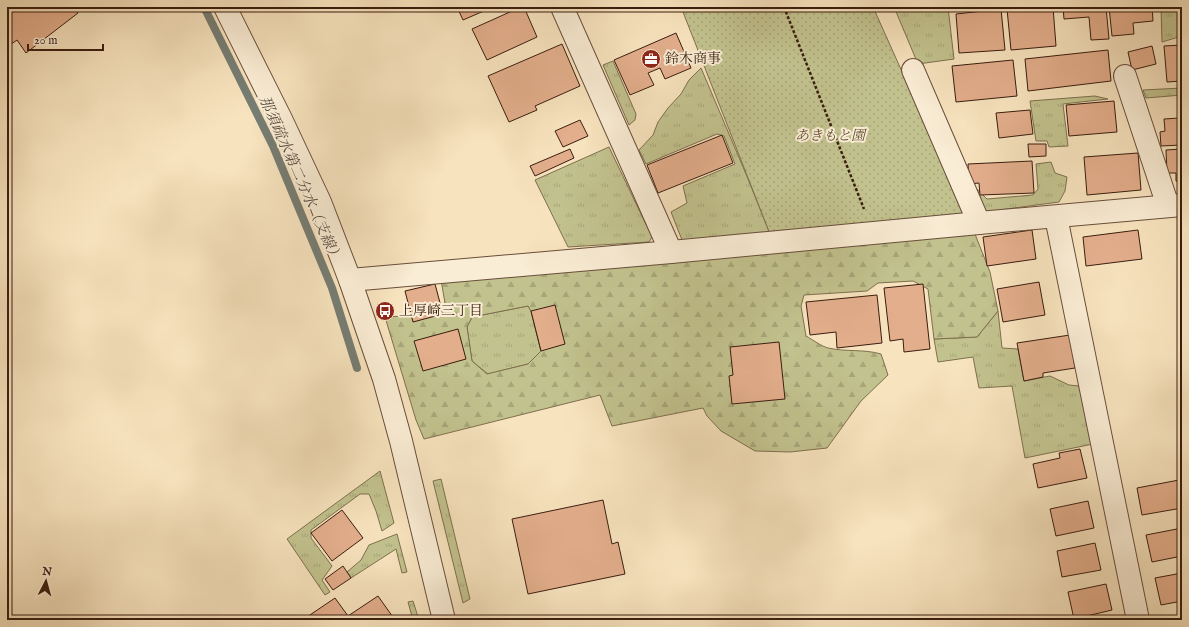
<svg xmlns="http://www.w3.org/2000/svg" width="1189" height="627" viewBox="0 0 1189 627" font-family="'IM FELL English','Noto Serif JP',serif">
	<defs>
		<pattern id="grass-tufts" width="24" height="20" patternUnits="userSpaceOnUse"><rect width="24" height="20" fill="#c2c28e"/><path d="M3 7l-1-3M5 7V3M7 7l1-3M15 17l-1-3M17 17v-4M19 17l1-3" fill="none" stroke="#a7a679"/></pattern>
		<pattern id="forest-firs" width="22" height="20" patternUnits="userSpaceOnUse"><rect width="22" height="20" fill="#c2c28e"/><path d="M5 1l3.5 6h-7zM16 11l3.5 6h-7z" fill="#a7a679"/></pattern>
		<pattern id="garden-dots" width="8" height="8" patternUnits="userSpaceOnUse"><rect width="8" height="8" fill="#c2c28e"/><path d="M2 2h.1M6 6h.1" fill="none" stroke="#a7a679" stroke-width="1.8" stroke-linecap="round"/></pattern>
	</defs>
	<rect width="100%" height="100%" fill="#f7e3be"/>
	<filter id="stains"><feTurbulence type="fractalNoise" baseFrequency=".005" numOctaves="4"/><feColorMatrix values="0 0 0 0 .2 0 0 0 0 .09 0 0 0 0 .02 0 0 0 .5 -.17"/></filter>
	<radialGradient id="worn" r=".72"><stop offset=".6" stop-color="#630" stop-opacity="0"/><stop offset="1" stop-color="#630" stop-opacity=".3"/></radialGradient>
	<g fill="url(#grass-tufts)" stroke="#7e704e">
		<path d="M894 7H948L954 59 918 64Z"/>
		<path d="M1161 7H1182V36L1162 42Z"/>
		<path d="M613 61 636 114 635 120 629 125 603 65Z"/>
		<path d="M701 68 746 174 770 234 682 240 671 212 687 203 683 186 735 164 724 136 717 134 646 164 639 150 653 135 658 122 668 108 681 94 689 80Z"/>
		<path d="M1182 88V95L1146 98 1143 90Z"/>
		<path d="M1095 96 1108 99 1063 104 1068 146 1049 147 1047 141H1036L1030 101Z"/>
		<path d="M609 147 652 237 649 242 568 247 535 180Z"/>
		<path d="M1051 162 1055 173 1067 177 1065 191 1059 202 984 212 976 188 987 199 1033 195 1038 189 1036 164Z"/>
		<path d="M528 306 531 311 541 351 528 364 488 374 472 361 467 327 472 317Z"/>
		<path d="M998 311 1002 348 1018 349 1024 381 1050 376 1069 385 1079 386 1093 444 1025 458 1012 386 979 388 973 357 938 362 934 339 977 337Z"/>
		<path d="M380 471 394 523 382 531 376 511 369 494H360L311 530V538L332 566 322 580 330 592 325 595 287 539Z"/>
		<path d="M441 479 470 599 463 603 433 481Z"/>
		<path d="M397 534 407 572 402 573 396 549 351 578 347 572 361 560 369 545Z"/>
		<path d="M413 601 419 620H413L408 602Z"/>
	</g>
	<path fill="url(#forest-firs)" stroke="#7e704e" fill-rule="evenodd" d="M973 229 990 272 998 311 977 337 934 339 928 289 913 281 878 283 867 291 804 295 801 306 806 336C813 340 821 346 828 348 846 352 864 349 881 354L888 375 861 401 827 448 790 452 755 451 721 431 707 416 703 408 612 426 600 395 424 439 416 420 385 317 403 316 445 303 441 280ZM528 306 531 311 541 351 528 364 487 374 472 361 467 327 472 317Z"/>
	<path fill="url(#garden-dots)" stroke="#7e704e" d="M697 7H873L964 210 963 215 770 234 683 12Z"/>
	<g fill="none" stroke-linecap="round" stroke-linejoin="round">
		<path stroke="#767d73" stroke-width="8" d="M204 7 273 146 332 288 357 368"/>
	</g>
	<g fill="#e3ae8c" stroke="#3a1d0f">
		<path d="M16 7H74L78 13 26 53 17 40 7 47V14Z"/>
		<path d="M457 7H493L463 20Z"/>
		<path d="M521 7H524L537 37 487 60 472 29Z"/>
		<path d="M1033 7H1053L1056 46 1011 50 1007 9Z"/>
		<path d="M1063 7H1106L1109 39 1091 40 1089 17 1064 19Z"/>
		<path d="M1109 7H1152L1153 21 1133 23 1134 34 1112 36Z"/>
		<path d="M1001 9 1005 50 959 53 956 14Z"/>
		<path d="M676 33 691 68 665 79 660 68 648 73 654 85 630 95 614 60Z"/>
		<path d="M562 44 580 86 535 106 537 110 509 122 488 76Z"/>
		<path d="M1182 45V81L1167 82 1164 46Z"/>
		<path d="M1152 46 1156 64 1132 70 1128 52Z"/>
		<path d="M1108 50 1111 81 1028 91 1025 59Z"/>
		<path d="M1013 60 1017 96 956 102 952 66Z"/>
		<path d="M1182 97V126H1181L1179 98Z"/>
		<path d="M1114 101 1117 132 1069 136 1066 105Z"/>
		<path d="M1030 110 1033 134 999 138 996 113Z"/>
		<path d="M1179 118 1181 145 1161 146 1160 132 1165 131 1164 119Z"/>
		<path d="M580 120 588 136 563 147 555 131Z"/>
		<path d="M722 135 733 163 658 193 647 165Z"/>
		<path d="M1028 144H1046V156L1029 157Z"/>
		<path d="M570 149 574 158 535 176 530 166Z"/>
		<path d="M1182 149V181H1176V173H1167L1166 150Z"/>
		<path d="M1138 153 1141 190 1087 195 1084 157Z"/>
		<path d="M1032 161 1034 193 980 195 979 183 969 184 968 164Z"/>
		<path d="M1032 230 1036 259 987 266 983 237Z"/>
		<path d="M1138 230 1142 259 1086 266 1083 237Z"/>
		<path d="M1039 282 1045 315 1003 322 997 289Z"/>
		<path d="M435 284 443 314 413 322 405 291Z"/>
		<path d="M923 284 930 349 904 352 903 339 890 341 884 288Z"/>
		<path d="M877 295 882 343 837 348 836 332 810 335 806 302Z"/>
		<path d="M555 305 565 344 541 351 531 311Z"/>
		<path d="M458 329 466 359 423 371 414 341Z"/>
		<path d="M1070 335 1075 368 1043 373V377L1024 381 1017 343Z"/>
		<path d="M779 342 785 399 732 404 729 376 733 375 730 347Z"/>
		<path d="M1080 449 1087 478 1038 488 1033 464 1060 458 1059 453Z"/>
		<path d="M1179 480 1182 493V508L1142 515 1137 488Z"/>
		<path d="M603 500 612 544 618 542 625 574 528 594 512 519Z"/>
		<path d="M1088 501 1094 528 1056 536 1050 509Z"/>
		<path d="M342 510 363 538 332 561 311 533Z"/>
		<path d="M1182 528V556L1152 562 1146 535Z"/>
		<path d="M1095 543 1101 570 1062 577 1057 551Z"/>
		<path d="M343 566 351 578 333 590 325 579Z"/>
		<path d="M1182 573V601L1161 605 1155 578Z"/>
		<path d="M1106 584 1112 610 1074 619 1068 592Z"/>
		<path d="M378 596 395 620 304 619 335 598 348 616Z"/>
	</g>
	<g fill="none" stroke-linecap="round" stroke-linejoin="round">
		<g stroke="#694e3b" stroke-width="24">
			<g id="minor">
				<path d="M225 7 281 119 320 202 350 280 384 379 401 441 444 620"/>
				<path d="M562 7 671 252"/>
				<path d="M913 70 979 223"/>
				<path d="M1125 76 1168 206"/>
				<path d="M1056 217 1138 620"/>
				<path d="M350 280 671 252 979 223 1182 205"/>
			</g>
		</g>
		<path stroke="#3a1d0f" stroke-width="2.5" stroke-dasharray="3 2" stroke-linecap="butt" d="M784 7 864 209"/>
		<use href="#minor" stroke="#faedd5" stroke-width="22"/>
	</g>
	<defs>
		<g id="office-disc" transform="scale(1)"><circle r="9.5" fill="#8f2418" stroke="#faedd5"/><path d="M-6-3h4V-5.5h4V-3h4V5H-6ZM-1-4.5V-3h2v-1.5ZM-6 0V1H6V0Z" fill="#fff"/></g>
		<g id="bus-disc" transform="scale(1)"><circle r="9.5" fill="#8f2418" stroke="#faedd5"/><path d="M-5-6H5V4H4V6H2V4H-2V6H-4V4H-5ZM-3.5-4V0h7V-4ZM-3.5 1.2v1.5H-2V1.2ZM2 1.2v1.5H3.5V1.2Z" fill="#fff"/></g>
	</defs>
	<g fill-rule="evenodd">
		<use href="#office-disc" x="651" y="59"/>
		<use href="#bus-disc" x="385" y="311"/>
	</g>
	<g text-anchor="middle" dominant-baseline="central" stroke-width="4" stroke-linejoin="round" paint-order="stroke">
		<g font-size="14" fill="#3a1d0f" stroke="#faedd5" text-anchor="start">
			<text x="665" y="59">鈴木商事</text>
			<text x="399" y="311">上厚崎三丁目</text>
		</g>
		<g font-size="14" font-style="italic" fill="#634f35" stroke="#faedd5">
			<text x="830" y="136">あきもと園</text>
		</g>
		<g font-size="15" font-style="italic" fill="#584d41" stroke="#faedd5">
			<text transform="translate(300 179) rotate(66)">那須疏水第二分水（支線）</text>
		</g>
	</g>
	<rect width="1189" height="627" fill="none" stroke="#f7e3be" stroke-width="24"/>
	<rect x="8" y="8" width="1173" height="611" fill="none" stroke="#3a1d0f" stroke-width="2"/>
	<rect x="12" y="12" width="1165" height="603" fill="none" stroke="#3a1d0f"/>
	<g transform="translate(46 581) rotate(6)" stroke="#faedd5" stroke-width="3" paint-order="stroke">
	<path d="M0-3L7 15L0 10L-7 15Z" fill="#3a1d0f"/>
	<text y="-6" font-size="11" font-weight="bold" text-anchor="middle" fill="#3a1d0f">N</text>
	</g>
	<path d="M28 44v6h75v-6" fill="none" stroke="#3a1d0f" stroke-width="2"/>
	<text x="34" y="44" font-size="12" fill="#3a1d0f" stroke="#faedd5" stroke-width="3" paint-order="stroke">20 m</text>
	<rect width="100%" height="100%" filter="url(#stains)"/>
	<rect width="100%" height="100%" fill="url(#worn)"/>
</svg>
